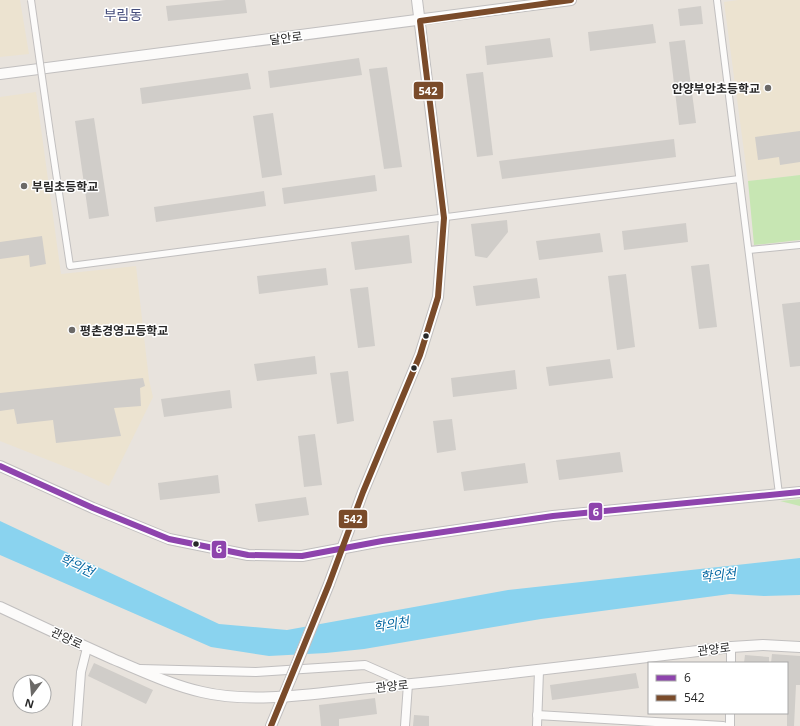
<svg xmlns="http://www.w3.org/2000/svg" width="800" height="726" viewBox="0 0 800 726" font-family="'Open Sans','Noto Sans KR',sans-serif">
	<rect width="100%" height="100%" fill="#e8e3dd"/>
	<g fill="#ece3d0">
		<path d="M0 0H20L29 54 0 57Z"/>
		<path d="M738 0H800V175L748 181 724 2Z"/>
		<path d="M36 92 61 274 136 266 149 380 153 397 109 486 81 473 0 441V97Z"/>
	</g>
	<g fill="#c7e6b3">
		<path d="M800 175V240L754 245 748 181Z"/>
		<path d="M800 499V506L780 501Z"/>
	</g>
	<path fill="#8ad3ef" d="M0 521 219 624 287 630 508 590 800 558V595L764 596 730 594 541 619 364 649 326 653 269 656 211 647 0 555Z"/>
	<g fill="#d0cdc9">
		<path d="M226 0H245L247 13 168 21 166 6Z"/>
		<path d="M701 6 703 24 680 26 678 9Z"/>
		<path d="M653 24 656 43 590 51 588 32Z"/>
		<path d="M550 38 553 57 487 65 485 46Z"/>
		<path d="M685 40 696 123 679 125 669 42Z"/>
		<path d="M359 58 362 75 270 88 268 71Z"/>
		<path d="M387 67 402 167 384 169 369 69Z"/>
		<path d="M483 72 493 155 477 157 466 74Z"/>
		<path d="M248 73 251 89 142 104 140 88Z"/>
		<path d="M273 113 282 175 262 178 253 116Z"/>
		<path d="M94 118 109 216 89 219 75 121Z"/>
		<path d="M800 131V162L780 165 779 157 758 160 755 137Z"/>
		<path d="M674 139 676 157 502 179 499 161Z"/>
		<path d="M375 175 377 191 284 204 282 188Z"/>
		<path d="M264 191 266 206 156 222 154 207Z"/>
		<path d="M507 220 508 232 487 258 475 256 471 224Z"/>
		<path d="M686 223 688 242 624 250 622 231Z"/>
		<path d="M600 233 603 252 539 260 536 241Z"/>
		<path d="M409 235 412 263 355 270 351 242Z"/>
		<path d="M42 236 46 264 30 267 29 255 0 259V242Z"/>
		<path d="M709 264 717 327 699 329 691 266Z"/>
		<path d="M326 268 328 285 259 294 257 276Z"/>
		<path d="M626 274 635 347 617 350 608 276Z"/>
		<path d="M537 278 540 298 476 306 473 286Z"/>
		<path d="M368 287 375 346 358 348 350 289Z"/>
		<path d="M800 302V366L790 367 782 304Z"/>
		<path d="M315 356 317 374 257 381 254 364Z"/>
		<path d="M610 359 613 378 549 386 546 367Z"/>
		<path d="M515 370 517 389 453 397 451 378Z"/>
		<path d="M348 371 354 421 337 424 330 373Z"/>
		<path d="M143 378 145 386 140 388 141 406 114 408 121 436 56 443 53 420 17 424 14 409 0 411V393Z"/>
		<path d="M230 390 232 408 164 417 161 399Z"/>
		<path d="M452 419 456 450 437 453 433 421Z"/>
		<path d="M315 434 322 485 304 487 298 436Z"/>
		<path d="M620 452 623 472 559 480 556 460Z"/>
		<path d="M525 463 528 483 464 491 461 472Z"/>
		<path d="M218 475 220 493 160 500 158 483Z"/>
		<path d="M306 497 309 515 258 522 255 504Z"/>
		<path d="M772 654 800 656V685H796L794 726H787V663H771Z"/>
		<path d="M745 655 769 657V663H744Z"/>
		<path d="M94 663 153 690 146 704 88 676Z"/>
		<path d="M636 673 639 688 552 700 550 685Z"/>
		<path d="M375 698 377 714 339 719V726H321L319 705Z"/>
		<path d="M414 715 429 716V726H413Z"/>
	</g>
	<g fill="none" stroke-linecap="round" stroke-linejoin="round">
		<g stroke="#c1bfbf" stroke-width="8">
			<g id="pedestrian">
				<path d="M717 0 779 494"/>
				<path d="M50 133 70 266 739 179"/>
				<path d="M749 250 800 245"/>
			</g>
		</g>
		<g stroke="#c1bfbf" stroke-width="10">
			<g id="minor">
				<path d="M731 663V647"/>
				<path d="M140 669 256 672 365 665 408 684 405 726"/>
				<path d="M537 715 723 726"/>
				<path d="M77 726 81 672 87 648"/>
				<path d="M537 726 539 671"/>
				<path d="M730 726V713"/>
			</g>
		</g>
		<g stroke="#c1bfbf" stroke-width="12">
			<g id="tertiary">
				<path d="M0 74 571 0"/>
				<path d="M0 466 93 508 169 539 248 555 302 556 382 541 553 516 800 492"/>
				<path d="M329 584 363 492 420 355 438 297 444 218 417 0"/>
				<path d="M0 607C38 625 75 642 113 659 142 671 171 685 202 692 256 705 323 692 379 687 496 676 614 661 731 647L763 645 800 647"/>
				<path d="M271 726 291 678"/>
			</g>
		</g>
		<use href="#pedestrian" stroke="#fcfbfa" stroke-width="6"/>
		<use href="#minor" stroke="#fcfbfa" stroke-width="8"/>
		<use href="#tertiary" stroke="#fcfbfa" stroke-width="10"/>
		<g stroke="#c1bfbf" stroke-width="8" stroke-linecap="butt">
			<path id="pedestrian-bridge" d="M31 0 50 133"/>
		</g>
		<g stroke="#c1bfbf" stroke-width="12" stroke-linecap="butt">
			<path id="tertiary-bridge" d="M291 678 329 584"/>
		</g>
		<use href="#pedestrian-bridge" stroke="#fcfbfa" stroke-width="6"/>
		<use href="#tertiary-bridge" stroke="#fcfbfa" stroke-width="10"/>
		<g stroke="#fff" stroke-width="9">
			<path id="bus-1" d="M0 466 93 508 169 539 248 555 302 556 382 541 553 516 800 492"/>
		</g>
		<g stroke="#fff" stroke-width="9">
			<path id="bus-2" d="M271 726 329 584 363 492 420 355 438 297 444 218 420 21 571 0"/>
		</g>
		<use href="#bus-1" stroke="#8e44ad" stroke-width="6"/>
		<use href="#bus-2" stroke="#7a4b2a" stroke-width="6"/>
	</g>
	<g fill="#6b6967" stroke="#fff" stroke-width="1.5">
		<circle cx="768" cy="88" r="4"/>
		<circle cx="24" cy="186" r="4"/>
		<circle cx="72" cy="330" r="4"/>
	</g>
	<g fill="#282828" stroke="#fff" stroke-width="1.5">
		<circle cx="426" cy="336" r="3.5"/>
		<circle cx="414" cy="368" r="3.5"/>
		<circle cx="196" cy="544" r="3.5"/>
	</g>
	<g text-anchor="middle" dominant-baseline="central" stroke-width="3" stroke-linejoin="round" paint-order="stroke">
		<g font-size="12" fill="#282828" stroke="#fff">
			<text transform="translate(286 38) rotate(-7)">달안로</text>
			<text transform="translate(67 638) rotate(25)">관양로</text>
			<text transform="translate(714 649) rotate(-7)">관양로</text>
			<text transform="translate(392 686) rotate(-6)">관양로</text>
		</g>
		<g font-size="12" font-weight="bold" fill="#282828" stroke="#fff" text-anchor="start">
			<text x="760" y="88" text-anchor="end">안양부안초등학교</text>
			<text x="32" y="186">부림초등학교</text>
			<text x="80" y="330">평촌경영고등학교</text>
		</g>
		<g font-size="13" font-style="italic" fill="#0367a2" stroke="#fff">
			<text transform="translate(77 565) rotate(26)">학의천</text>
			<text transform="translate(718 575) rotate(-6)">학의천</text>
			<text transform="translate(391 624) rotate(-9)">학의천</text>
		</g>
		<g font-size="14" fill="#464e7c" stroke="#fff">
			<text x="123" y="14">부림동</text>
		</g>
	</g>
	<g stroke="#fff" stroke-width="1.5">
		<rect x="413" y="81" width="31" height="19" rx="4" fill="#7a4b2a"/>
		<rect x="588" y="502" width="15" height="19" rx="4" fill="#8e44ad"/>
		<rect x="338" y="509" width="30" height="20" rx="4" fill="#7a4b2a"/>
		<rect x="211" y="540" width="16" height="19" rx="4" fill="#8e44ad"/>
	</g>
	<g font-size="11" text-anchor="middle" font-weight="bold" fill="#fff">
		<text x="428" y="95">542</text>
		<text x="596" y="516">6</text>
		<text x="353" y="523">542</text>
		<text x="219" y="553">6</text>
	</g>
	<rect x="648" y="662" width="140" height="52" fill="#ffffff" stroke="#a9a9a9"/>
	<rect x="656" y="675" width="20" height="6" fill="#8e44ad" stroke="#a9a9a9"/>
	<text x="684" y="682" font-size="12" fill="#282828">6</text>
	<rect x="656" y="695" width="20" height="6" fill="#7a4b2a" stroke="#a9a9a9"/>
	<text x="684" y="702" font-size="12" fill="#282828">542</text>
	<g transform="translate(32 694) rotate(196)"><circle r="19" fill="#ffffff" stroke="#a9a9a9"/>
	<path d="M0-3L7 15L0 10L-7 15Z" fill="#6b6967"/>
	<text y="-6" font-size="11" font-weight="bold" text-anchor="middle" fill="#282828">N</text>
	</g>
</svg>
